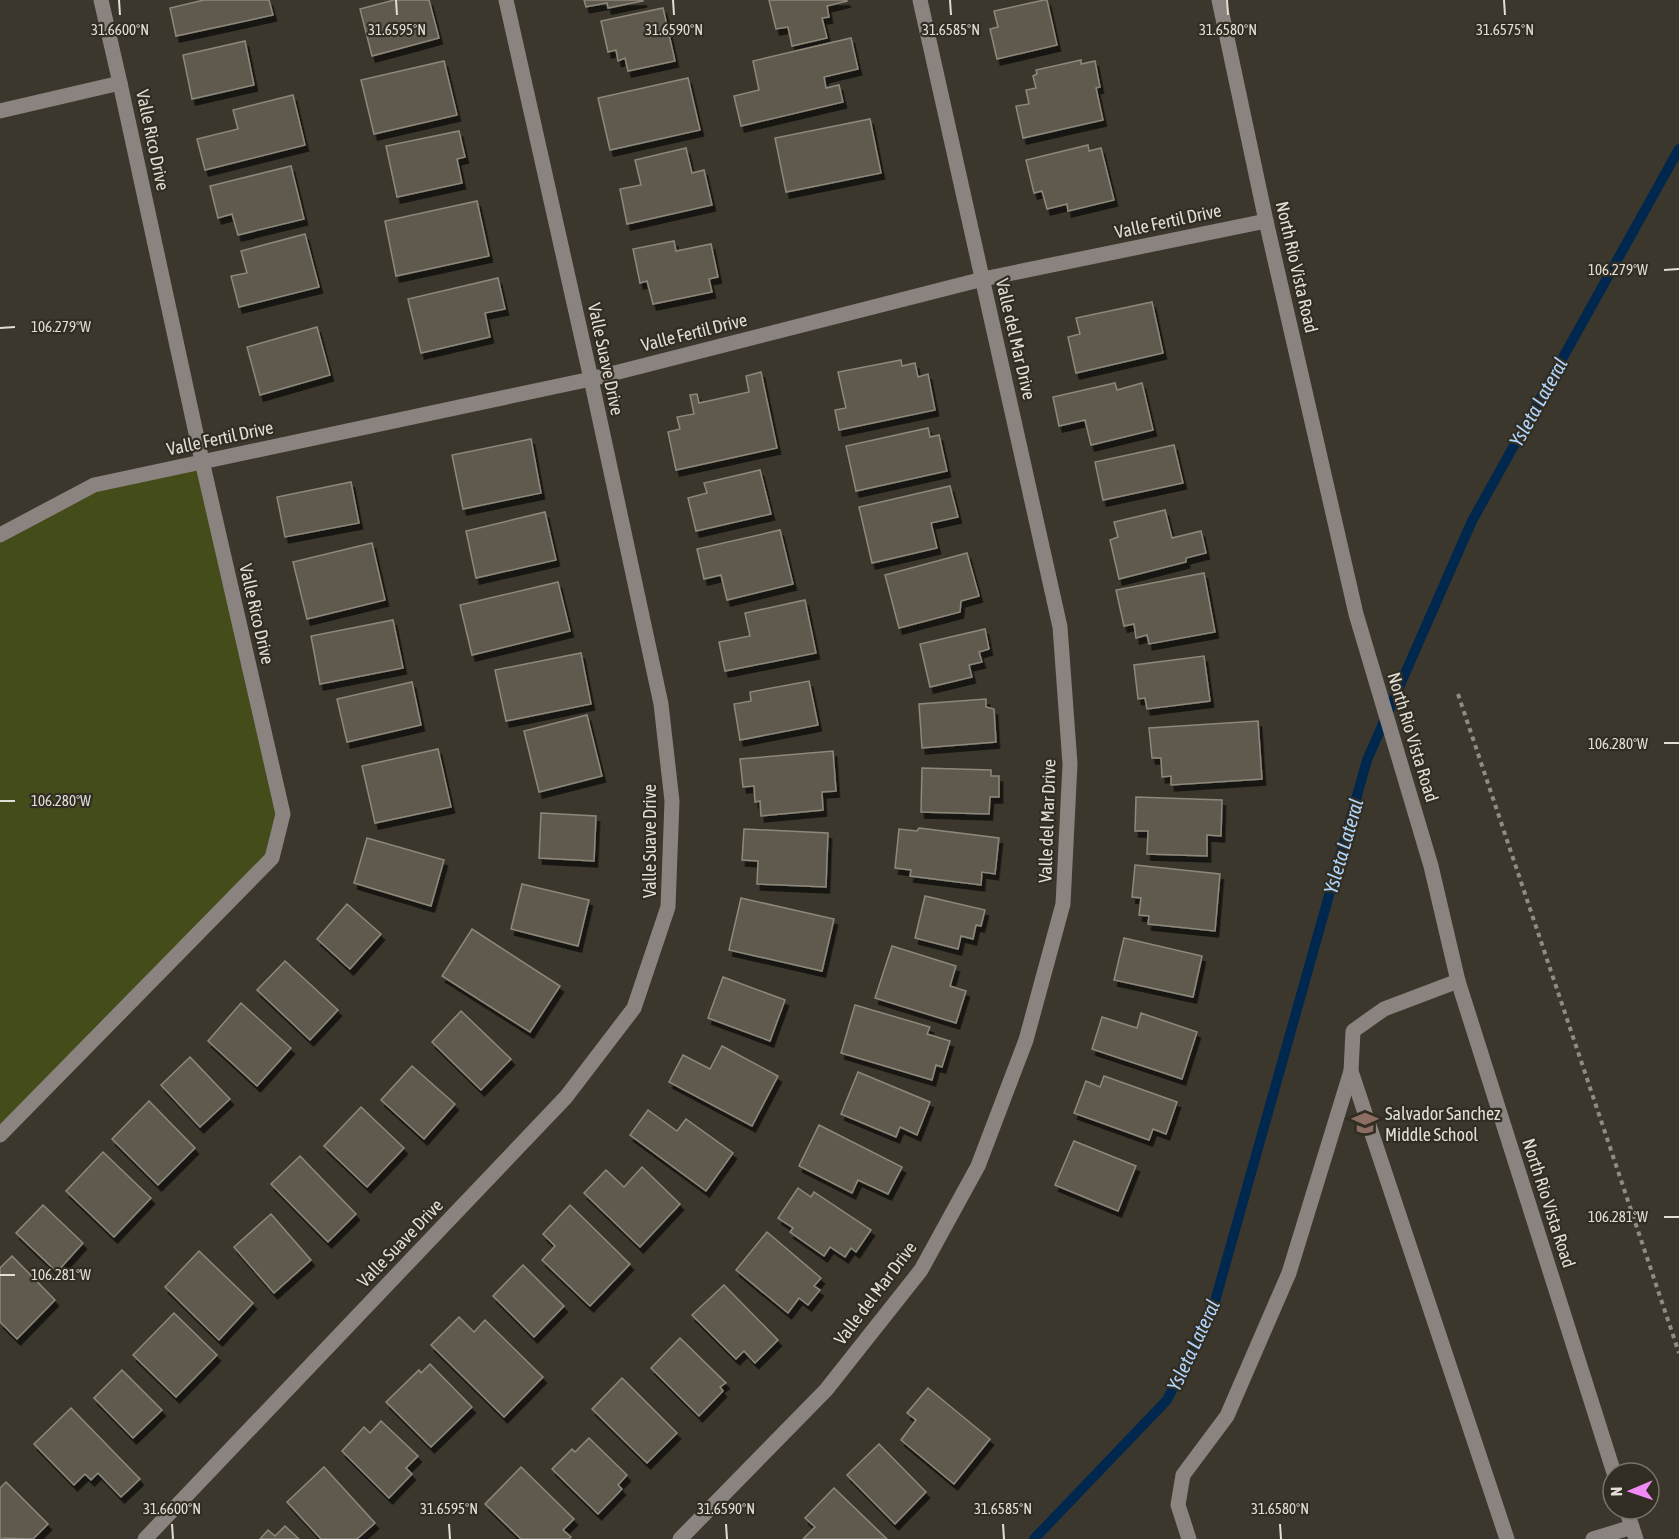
<svg xmlns="http://www.w3.org/2000/svg" width="1679" height="1539" viewBox="0 0 1679 1539" font-family="'Asap Condensed',sans-serif">
	<defs>
		<filter id="shadow"><feDropShadow dx="3.5" dy="6" stdDeviation="0" flood-color="#0009"/></filter>
	</defs>
	<rect width="100%" height="100%" fill="#3c372c"/>
	<path fill="#444c1a" d="M202 461 283 814 272 858 0 1135V535L94 485Z"/>
	<g fill="none" stroke-linecap="round" stroke-linejoin="round">
		<path stroke="#00284f" stroke-width="10" d="M1034 1539 1167 1400 1212 1312 1367 760 1472 521 1679 149"/>
	</g>
	<g fill="#5f5a4e" stroke="#8d887b" stroke-width="1.5" filter="url(#shadow)">
		<path d="M204 0H269L273 15 176 36 170 8Z"/>
		<path d="M394 0H429L439 38 372 56 360 9Z"/>
		<path d="M584 0H643V1L608 8 607 3 586 7Z"/>
		<path d="M769 0H846L847 1 827 6 829 17 822 18 827 38 792 46 788 27 776 29Z"/>
		<path d="M1044 0H1047L1057 45 997 59 990 29 998 27 994 11Z"/>
		<path d="M663 8 675 61 628 71 625 58 618 61 616 50 608 52 601 21Z"/>
		<path d="M851 38 858 69 824 77 826 88 839 85 843 102 741 126 734 96 759 90 753 61Z"/>
		<path d="M245 41 254 85 192 99 183 55Z"/>
		<path d="M1081 60V64L1095 61 1100 87 1096 88 1103 120 1023 138 1016 106 1029 104 1026 90 1036 88 1033 76 1037 74 1036 70Z"/>
		<path d="M444 61 457 115 374 134 361 80Z"/>
		<path d="M688 78 700 130 610 150 598 98Z"/>
		<path d="M293 95 305 145 205 170 197 139 238 129 233 110Z"/>
		<path d="M870 119 881 173 786 192 775 138Z"/>
		<path d="M459 131 465 157 457 159 462 183 397 197 386 146Z"/>
		<path d="M1088 145 1089 151 1101 148 1114 200 1068 211 1067 204 1047 209 1042 191 1034 193 1026 160Z"/>
		<path d="M686 148 692 173 704 170 712 205 627 224 620 189 641 185 635 160Z"/>
		<path d="M291 166 304 219 238 235 232 214 218 218 210 186Z"/>
		<path d="M477 201 489 256 396 276 385 221Z"/>
		<path d="M305 234 319 287 239 307 231 276 247 273 241 251Z"/>
		<path d="M674 241 676 251 711 244 718 277 709 279 712 292 653 304 647 281 640 283 633 249Z"/>
		<path d="M498 278 505 309 485 313 490 337 421 353 408 299Z"/>
		<path d="M1152 302 1163 353 1076 373 1068 337 1080 334 1076 318Z"/>
		<path d="M317 327 330 375 260 395 247 347Z"/>
		<path d="M901 360 902 366 915 363 918 377 928 374 935 410 839 430 835 410 846 408 838 372Z"/>
		<path d="M761 372 777 448 676 470 668 432 680 429 677 417 694 414 690 395 697 394 699 403 749 392 746 376Z"/>
		<path d="M1115 383 1117 390 1142 383 1153 430 1091 445 1085 420 1059 426 1053 397Z"/>
		<path d="M928 428 930 437 939 435 947 471 856 491 846 446Z"/>
		<path d="M531 439 541 493 463 509 452 455Z"/>
		<path d="M1174 445 1183 483 1103 500 1095 462Z"/>
		<path d="M760 470 771 514 696 531 688 498 707 493 704 483Z"/>
		<path d="M351 482 359 523 285 537 277 497Z"/>
		<path d="M950 486 958 517 931 523 937 548 872 563 859 507Z"/>
		<path d="M1165 510 1172 538 1201 531 1206 553 1186 558V562L1119 579 1110 540 1118 537 1114 522Z"/>
		<path d="M545 512 556 560 476 578 466 531Z"/>
		<path d="M780 530 793 584 727 600 721 575 704 579 697 549Z"/>
		<path d="M372 543 385 600 307 619 293 562Z"/>
		<path d="M967 553 979 596 961 601 960 612 899 628 885 575Z"/>
		<path d="M1204 573 1215 632 1149 644 1147 635 1136 638 1134 624 1124 626 1116 590Z"/>
		<path d="M558 582 570 631 472 655 460 605Z"/>
		<path d="M805 600 816 653 725 671 719 642 750 636 745 613Z"/>
		<path d="M393 620 403 668 320 684 311 636Z"/>
		<path d="M985 629 989 649 979 652 982 662 969 665 972 677 930 687 920 644Z"/>
		<path d="M581 653 591 704 506 721 495 670Z"/>
		<path d="M1204 656 1210 701 1147 709 1145 698 1138 699 1134 665Z"/>
		<path d="M809 681 818 725 740 740 734 704 751 701 750 692Z"/>
		<path d="M412 682 421 725 347 742 337 699Z"/>
		<path d="M986 699V707L994 709 996 742 922 748 919 704Z"/>
		<path d="M587 715 602 776 539 792 524 731Z"/>
		<path d="M1258 721 1262 779 1171 785V776L1162 777 1161 758H1152L1149 728Z"/>
		<path d="M438 749 451 807 375 823 362 766Z"/>
		<path d="M833 751 836 791 822 792 823 810 761 816 760 801 755 802 754 786 743 787 740 759Z"/>
		<path d="M922 768 991 770V776H999V797H990L989 814 921 812Z"/>
		<path d="M1136 797 1222 800 1221 836 1207 835V856L1147 854 1148 831H1135Z"/>
		<path d="M541 813 596 816 594 861 539 858Z"/>
		<path d="M919 828 999 838 995 874 982 872 981 885 910 876 911 870 895 868 899 829 917 831Z"/>
		<path d="M744 829 828 833 826 887 757 884 758 861 742 860Z"/>
		<path d="M367 838 444 860 431 906 354 883Z"/>
		<path d="M1135 865 1220 874 1215 931 1148 924 1149 916 1139 915 1141 898 1132 897Z"/>
		<path d="M522 884 589 900 578 946 511 929Z"/>
		<path d="M925 896 985 910 981 926 976 925 973 939 961 936 958 949 915 938Z"/>
		<path d="M741 898 834 919 822 971 729 950Z"/>
		<path d="M347 904 381 934 350 969 317 939Z"/>
		<path d="M472 929 560 986 530 1032 442 976Z"/>
		<path d="M1124 938 1202 956 1193 997 1114 980Z"/>
		<path d="M892 946 956 966 950 986 966 991 956 1023 875 998Z"/>
		<path d="M285 961 338 1010 310 1040 257 990Z"/>
		<path d="M723 977 785 1000 770 1041 708 1018Z"/>
		<path d="M241 1003 291 1048 257 1086 208 1041Z"/>
		<path d="M855 1005 930 1027 927 1034 950 1041 942 1067 936 1065 932 1080 841 1053Z"/>
		<path d="M461 1011 511 1059 481 1090 432 1042Z"/>
		<path d="M1141 1013 1197 1032 1182 1079 1092 1049 1102 1017 1137 1028Z"/>
		<path d="M722 1046 778 1076 752 1126 669 1082 683 1055 710 1069Z"/>
		<path d="M190 1057 230 1099 200 1127 161 1085Z"/>
		<path d="M412 1066 455 1104 424 1139 381 1100Z"/>
		<path d="M858 1072 930 1102 917 1135 900 1127 896 1137 841 1114Z"/>
		<path d="M1104 1076 1177 1102 1166 1134 1153 1129 1149 1140 1074 1113 1086 1081 1100 1087Z"/>
		<path d="M149 1101 195 1148 158 1185 112 1139Z"/>
		<path d="M361 1107 404 1148 367 1187 324 1146Z"/>
		<path d="M648 1110 677 1131 686 1119 733 1153 706 1191 630 1135Z"/>
		<path d="M819 1125 902 1167 888 1194 858 1180 852 1193 799 1166Z"/>
		<path d="M1074 1141 1136 1166 1118 1211 1055 1185Z"/>
		<path d="M103 1152 151 1198 114 1237 66 1191Z"/>
		<path d="M300 1156 356 1214 328 1242 271 1184Z"/>
		<path d="M642 1167 680 1204 640 1247 584 1193 606 1170 624 1187Z"/>
		<path d="M798 1188 811 1197 814 1192 871 1230 856 1252 851 1248 845 1257 830 1247 824 1256 790 1232 793 1228 778 1218Z"/>
		<path d="M43 1205 83 1243 57 1272 16 1233Z"/>
		<path d="M570 1205 630 1264 590 1306 542 1260 555 1246 543 1234Z"/>
		<path d="M271 1214 311 1260 274 1293 234 1247Z"/>
		<path d="M767 1232 821 1278 814 1286 820 1290 808 1305 799 1298 788 1313 736 1270Z"/>
		<path d="M199 1251 253 1303 219 1340 165 1287Z"/>
		<path d="M12 1256 55 1300 17 1339 0 1322V1268Z"/>
		<path d="M523 1265 564 1306 534 1337 493 1296Z"/>
		<path d="M724 1285 778 1340 755 1363 744 1351 736 1359 692 1315Z"/>
		<path d="M174 1313 217 1355 176 1397 133 1355Z"/>
		<path d="M459 1317 474 1332 485 1320 543 1377 504 1417 431 1345Z"/>
		<path d="M680 1338 726 1383 720 1387 723 1391 699 1416 651 1368Z"/>
		<path d="M430 1364 472 1407 431 1447 386 1402 419 1370 421 1373Z"/>
		<path d="M122 1370 162 1410 133 1438 94 1398Z"/>
		<path d="M622 1378 677 1433 647 1463 592 1409Z"/>
		<path d="M928 1388 990 1439 954 1484 901 1440 916 1420 907 1413Z"/>
		<path d="M71 1408 140 1479 121 1497 98 1473 91 1480 85 1474 74 1485 34 1444Z"/>
		<path d="M381 1421 418 1456 406 1468 412 1474 389 1498 342 1451 364 1427 370 1433Z"/>
		<path d="M589 1438 627 1475 618 1485 622 1489 598 1514 552 1469 572 1449 575 1452Z"/>
		<path d="M879 1444 926 1492 895 1524 847 1475Z"/>
		<path d="M324 1467 375 1523 357 1539H321L287 1502Z"/>
		<path d="M521 1467 574 1519 563 1530 571 1537 569 1539H521L485 1504Z"/>
		<path d="M6 1482 48 1524 33 1539 0 1538V1488Z"/>
		<path d="M834 1488 887 1539H803L815 1527 805 1518Z"/>
		<path d="M285 1526 299 1539H260L268 1530 275 1536Z"/>
	</g>
	<g fill="none" stroke-linecap="round" stroke-linejoin="round">
		<path stroke="#8f8c82" stroke-width="4" stroke-dasharray="4.5 4.5" stroke-linecap="butt" d="M1458 694 1679 1353"/>
		<g stroke="#8a8380" stroke-width="15">
			<path d="M1219 0 1266 221 1356 614 1431 866 1458 981 1614 1473"/>
			<path d="M0 111 120 83"/>
			<path d="M0 535 94 485 591 379 983 279 1266 221"/>
			<path d="M1458 981 1384 1009 1353 1031 1351 1071 1507 1539"/>
			<path d="M0 1135 272 858 283 814 202 461 120 83 101 0"/>
			<path d="M1626 1509 1636 1539"/>
			<path d="M145 1539 566 1097 634 1008 668 907 672 801 661 704 591 379 506 0"/>
			<path d="M680 1539 826 1390 921 1270 978 1166 1026 1040 1063 904 1070 764 1060 627 920 0"/>
			<path d="M1189 1539 1178 1505 1183 1475 1227 1416 1289 1273 1351 1071"/>
			<path d="M1593 1539 1632 1527"/>
		</g>
	</g>
	<path fill="none" stroke="#e0ded6" stroke-width="2" d="M119 0 120 15M396 0 397 15M673 0 674 15M950 0 951 15M1227 0 1228 15M1504 0 1505 15M1664 270 1679 269M0 328 15 327M1664 743H1679M0 801H15M1664 1217H1679M0 1275H15M172 1524 173 1539M449 1524 450 1539M726 1524 727 1539M1003 1524 1004 1539M1280 1524 1281 1539"/>
	<defs>
		<g id="school-bare" transform="scale(2.07)"><path d="M0-5L7-2L0 1L-7-2ZM-4 1L0 2.5L4 1V4Q0 6-4 4Z" fill="#8d6e63" stroke="#312d22" stroke-width="2.5" paint-order="stroke"/></g>
	</defs>
	<g fill-rule="evenodd">
		<use href="#school-bare" x="1365" y="1123"/>
	</g>
	<g text-anchor="middle" dominant-baseline="central" stroke-width="4.5" stroke-linejoin="round" paint-order="stroke">
		<g font-size="18" fill="#e0ded6" stroke="#312d22">
			<text transform="translate(153 140) rotate(78)">Valle Rico Drive</text>
			<text transform="translate(1168 221) rotate(-12)">Valle Fertil Drive</text>
			<text transform="translate(1297 267) rotate(77)">North Rio Vista Road</text>
			<text transform="translate(694 332) rotate(-14)">Valle Fertil Drive</text>
			<text transform="translate(1016 339) rotate(77)">Valle del Mar Drive</text>
			<text transform="translate(606 359) rotate(78)">Valle Suave Drive</text>
			<text transform="translate(220 438) rotate(-12)">Valle Fertil Drive</text>
			<text transform="translate(257 614) rotate(77)">Valle Rico Drive</text>
			<text transform="translate(1413 737) rotate(73)">North Rio Vista Road</text>
			<text transform="translate(1047 821) rotate(-88)">Valle del Mar Drive</text>
			<text transform="translate(649 841) rotate(-90)">Valle Suave Drive</text>
			<text transform="translate(1549 1203) rotate(72)">North Rio Vista Road</text>
			<text transform="translate(400 1243) rotate(-46)">Valle Suave Drive</text>
			<text transform="translate(875 1293) rotate(-53)">Valle del Mar Drive</text>
		</g>
		<g font-size="18" fill="#e0ded6" stroke="#312d22" text-anchor="start">
			<text x="1385" y="1113">Salvador Sanchez<tspan x="1385" dy="21">Middle School</tspan></text>
		</g>
		<g font-size="20" font-style="italic" fill="#b0d5fd" stroke="#312d22">
			<text transform="translate(1538 402) rotate(-61)">Ysleta Lateral</text>
			<text transform="translate(1343 846) rotate(-74)">Ysleta Lateral</text>
			<text transform="translate(1193 1345) rotate(-65)">Ysleta Lateral</text>
		</g>
	</g>
	<g font-size="15" text-anchor="middle" fill="#e0ded6" stroke="#312d22" stroke-width="4.5" stroke-linejoin="round" paint-order="stroke">
		<text x="120" y="35">31.6600°N</text>
		<text x="397" y="35">31.6595°N</text>
		<text x="674" y="35">31.6590°N</text>
		<text x="951" y="35">31.6585°N</text>
		<text x="1228" y="35">31.6580°N</text>
		<text x="1505" y="35">31.6575°N</text>
		<text x="1618" y="275">106.279°W</text>
		<text x="61" y="332">106.279°W</text>
		<text x="1618" y="749">106.280°W</text>
		<text x="61" y="806">106.280°W</text>
		<text x="1618" y="1222">106.281°W</text>
		<text x="61" y="1280">106.281°W</text>
		<text x="172" y="1514">31.6600°N</text>
		<text x="449" y="1514">31.6595°N</text>
		<text x="726" y="1514">31.6590°N</text>
		<text x="1003" y="1514">31.6585°N</text>
		<text x="1280" y="1514">31.6580°N</text>
	</g>
	<g transform="translate(1631 1491) rotate(268)"><circle r="28" fill="#312d22" stroke="#77746a" stroke-width="1.5"/>
	<path d="M0-4.5L10 22L0 15L-10 22Z" fill="#f18af4"/>
	<text y="-9" font-size="16" font-weight="bold" text-anchor="middle" fill="#e0ded6">N</text>
	</g>
</svg>
